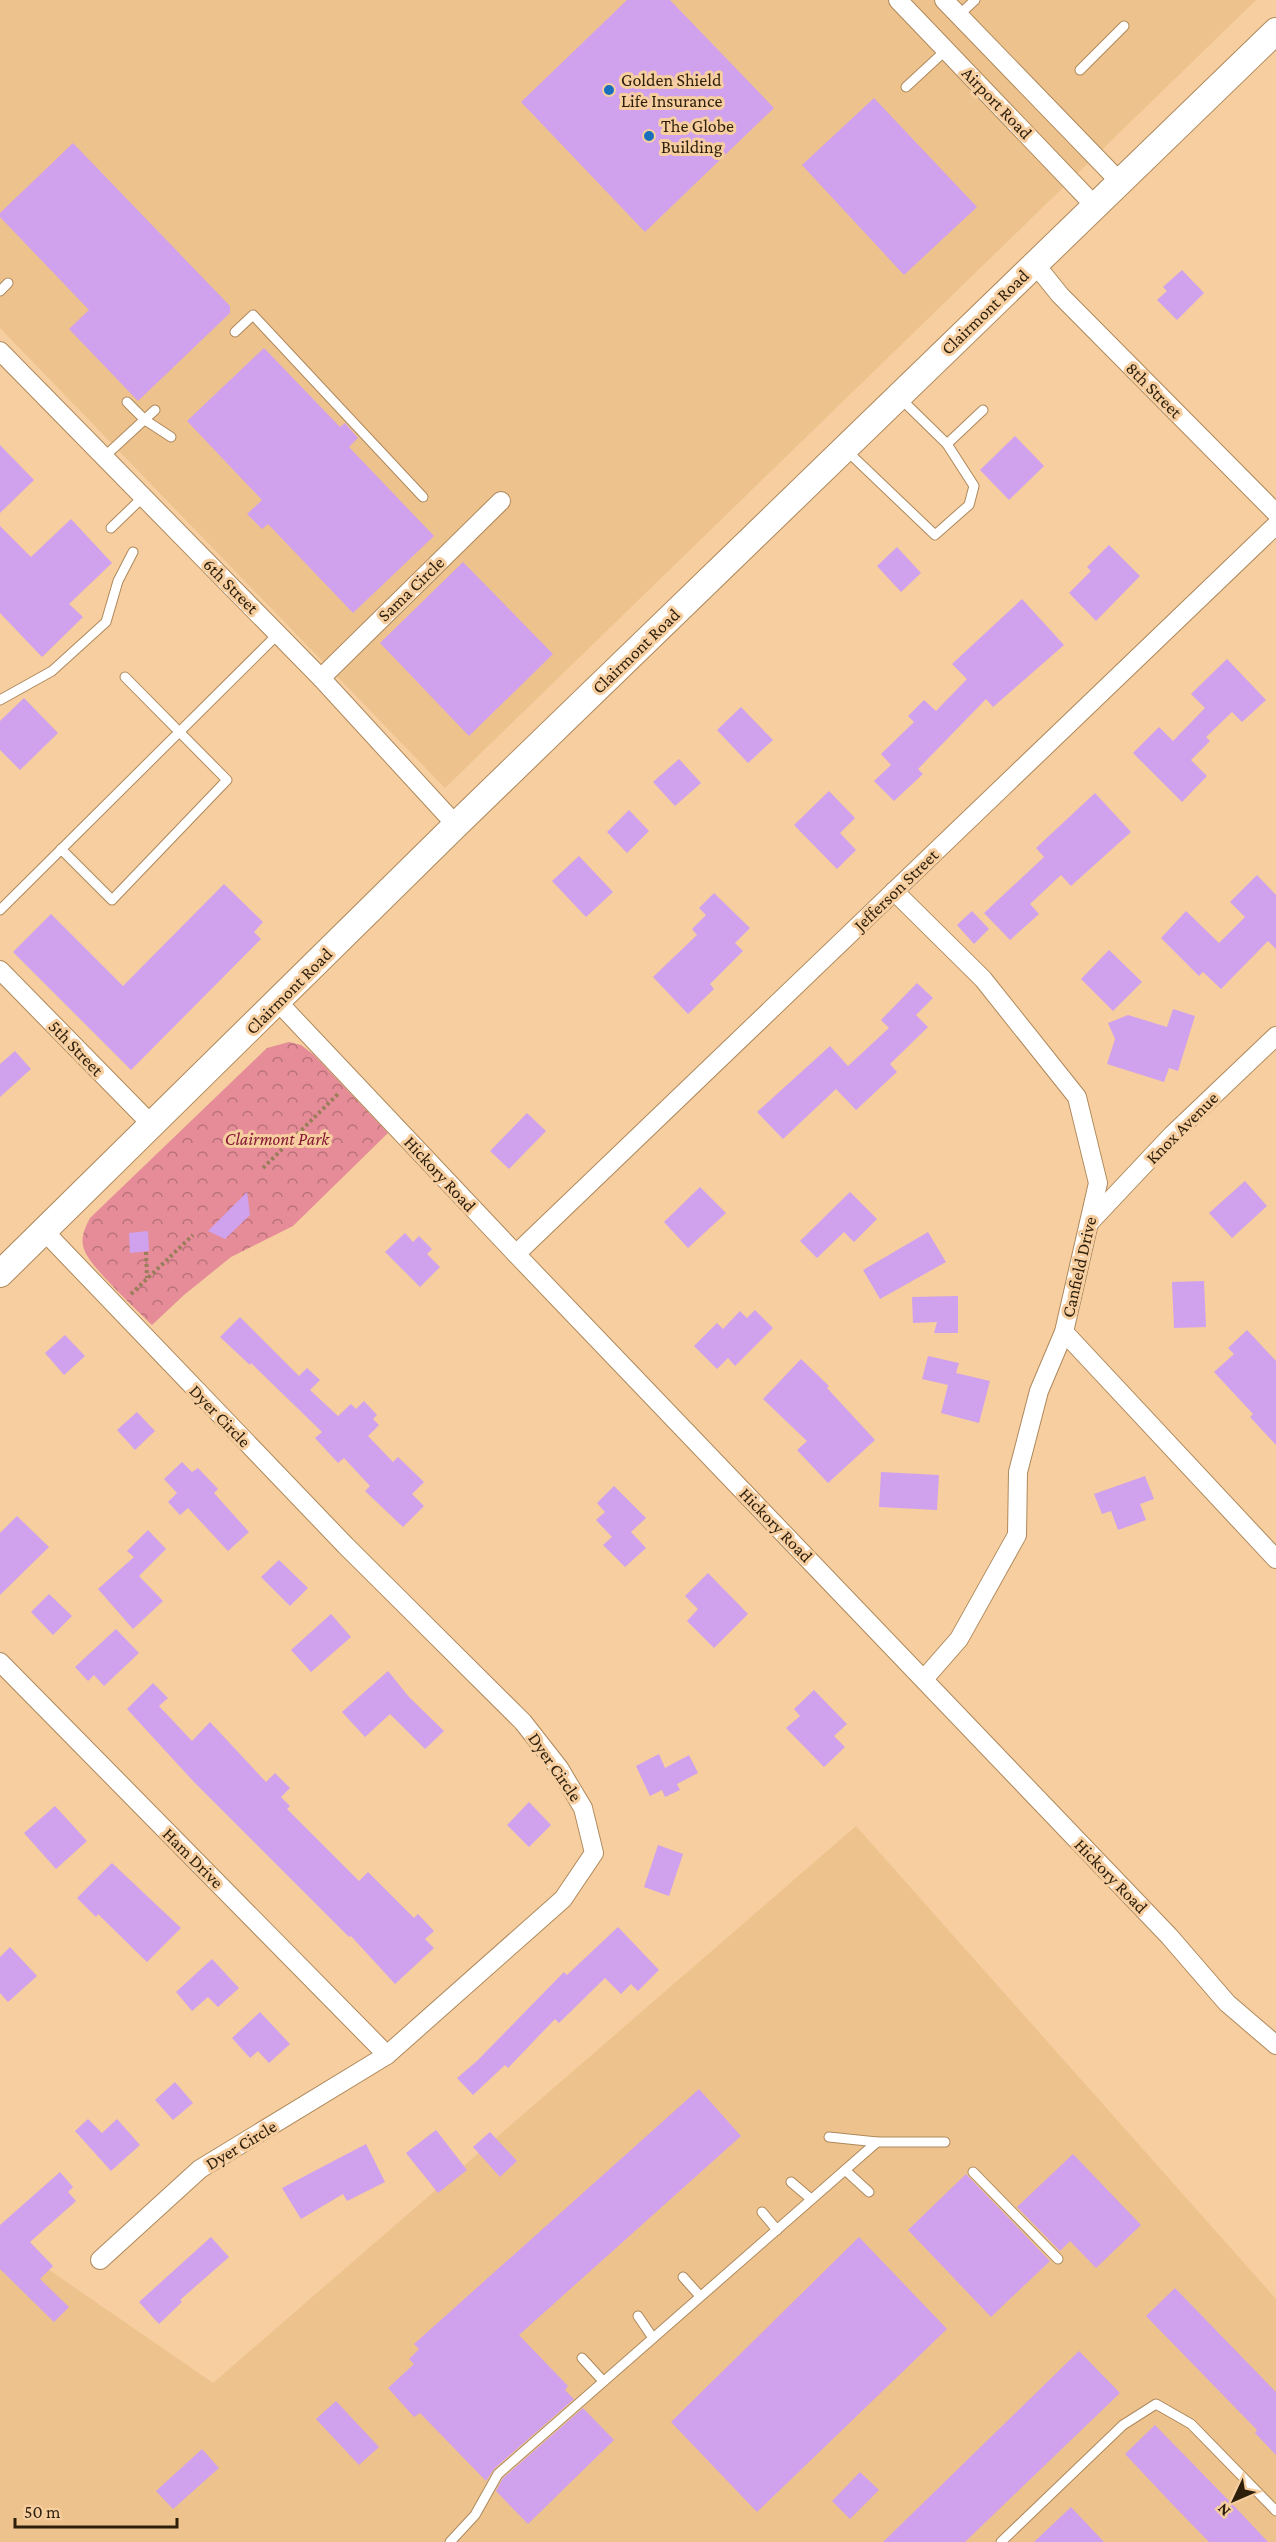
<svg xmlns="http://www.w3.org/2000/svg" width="1276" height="2542" viewBox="0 0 1276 2542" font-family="'Crimson Pro',serif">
	<defs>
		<pattern id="forest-crowns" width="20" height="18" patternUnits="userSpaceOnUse" patternTransform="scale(1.5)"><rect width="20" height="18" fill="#e58c98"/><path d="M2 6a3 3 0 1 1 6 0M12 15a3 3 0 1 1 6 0" fill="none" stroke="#ba727a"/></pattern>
	</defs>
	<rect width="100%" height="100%" fill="#f6ce9f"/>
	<g fill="#edc28d">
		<path d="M0 0H1256L445 788 0 328Z"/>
		<path d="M856 1826 1276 2299V2542H0V2236L213 2383Z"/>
	</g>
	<path fill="url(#forest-crowns)" d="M289 1042 301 1045 314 1055 388 1133 293 1226 231 1257 184 1295 152 1325C138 1311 88 1265 84 1249 80 1238 85 1228 90 1218L267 1048Z"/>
	<g fill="#d0a2ee">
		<path d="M627 0H670L774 108 645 232 521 102Z"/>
		<path d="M874 98 977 207 904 275 802 165Z"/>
		<path d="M73 143 230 306V313L138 401 69 329 89 310 0 217V213Z"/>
		<path d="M1182 270 1204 293 1177 320 1157 300 1167 291 1163 287Z"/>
		<path d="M264 348 340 427 345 423 358 438 349 447 434 536 353 613 268 524 262 529 247 514 262 500 187 421Z"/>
		<path d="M1015 436 1044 466 1009 500 980 470Z"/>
		<path d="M0 445 34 480 0 513Z"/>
		<path d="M71 519 112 563 69 604 83 617 42 657 0 613V526L31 557Z"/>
		<path d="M1109 545 1140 576 1096 621 1069 593 1091 571 1087 567Z"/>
		<path d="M897 547 921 573 901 592 877 566Z"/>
		<path d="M463 562 553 654 469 736 380 643Z"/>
		<path d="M1022 599 1064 645 993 707 986 699 918 769 923 774 894 801 874 781 891 765 881 754 914 722 908 716 924 700 936 711 967 679 952 664Z"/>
		<path d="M1227 659 1266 700 1242 722 1232 712 1206 737 1210 741 1191 760 1207 776 1182 802 1133 753 1159 727 1173 741 1205 708 1191 694Z"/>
		<path d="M24 698 58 733 20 770 0 750V721Z"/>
		<path d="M741 707 773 740 748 763 717 730Z"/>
		<path d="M679 759 701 783 675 806 653 782Z"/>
		<path d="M829 791 855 818 840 833 856 850 837 869 794 825Z"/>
		<path d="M1095 793 1131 832 1071 886 1061 875 1030 904 1039 914 1010 940 984 913 1044 857 1036 848Z"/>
		<path d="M629 810 649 831 627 853 607 832Z"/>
		<path d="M579 856 613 892 586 917 552 881Z"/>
		<path d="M1257 875 1276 895V949L1268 941 1221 989 1203 972 1199 976 1161 938 1186 911 1219 943 1245 917 1230 902Z"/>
		<path d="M224 884 263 922 254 932 261 939 131 1070 13 952 51 914 123 986Z"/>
		<path d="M714 893 750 928 735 943 743 951 710 984 714 989 688 1014 653 977 697 935 692 929 706 915 699 908Z"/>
		<path d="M972 911 989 929 974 944 957 925Z"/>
		<path d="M1109 950 1142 982 1113 1011 1081 979Z"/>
		<path d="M917 983 933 998 916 1015 928 1027 890 1064 897 1072 856 1110 836 1089 783 1139 757 1112 830 1046 848 1066 889 1028 881 1020Z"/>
		<path d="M1173 1009 1195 1016 1178 1071 1169 1068 1164 1082 1107 1064 1115 1039 1108 1023 1128 1015 1167 1027Z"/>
		<path d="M15 1051 31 1069 0 1097V1064Z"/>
		<path d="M527 1113 546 1131 509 1169 490 1151Z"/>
		<path d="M1245 1181 1267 1206 1232 1238 1209 1213Z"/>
		<path d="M700 1187 726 1213 688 1248 664 1222Z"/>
		<path d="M247 1192 250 1215 225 1239 208 1231Z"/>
		<path d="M850 1192 877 1219 854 1242 844 1232 817 1258 800 1241Z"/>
		<path d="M148 1231 149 1251 130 1253 129 1233Z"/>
		<path d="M928 1232 946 1262 880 1299 863 1270Z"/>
		<path d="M405 1233 413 1242 419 1236 432 1249 427 1254 440 1267 420 1287 385 1252Z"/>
		<path d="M1204 1281 1206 1327 1174 1328 1172 1282Z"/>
		<path d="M958 1296V1333H934L937 1322 913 1323 912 1297Z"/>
		<path d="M755 1310 773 1328 735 1366 728 1358 717 1369 694 1346 717 1323 723 1329 740 1311 747 1318Z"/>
		<path d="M240 1317 299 1376 307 1368 320 1380 310 1390 338 1416 351 1404 356 1409 364 1401 377 1415 373 1419 379 1425 368 1436 393 1462 398 1457 424 1482 412 1494 424 1506 403 1527 365 1491 370 1486 344 1458 338 1463 315 1438 322 1432 251 1363 250 1365 220 1337Z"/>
		<path d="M1247 1330 1276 1361V1445L1250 1417 1253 1414 1214 1372 1234 1354 1228 1348Z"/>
		<path d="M65 1335 85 1356 64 1375 45 1353Z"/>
		<path d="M928 1356 959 1363 956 1373 990 1381 979 1423 941 1413 948 1385 922 1379Z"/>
		<path d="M801 1359 829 1386 827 1388 875 1440 828 1483 797 1450 807 1441 763 1399Z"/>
		<path d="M137 1412 155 1431 135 1450 117 1430Z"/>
		<path d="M182 1462 192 1472 198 1468 218 1489 214 1493 249 1532 228 1551 188 1508 180 1515 168 1502 177 1493 164 1479Z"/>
		<path d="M881 1472 939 1475 937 1510 879 1507Z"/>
		<path d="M1145 1476 1154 1499 1140 1504 1146 1520 1118 1530 1111 1511 1102 1514 1094 1494Z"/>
		<path d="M614 1486 646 1518 631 1532 646 1548 625 1567 603 1545 612 1537 596 1520 605 1512 597 1503Z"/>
		<path d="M17 1516 49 1547 0 1595V1533Z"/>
		<path d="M148 1530 166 1549 139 1576 163 1601 133 1629 98 1589 134 1557 127 1551Z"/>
		<path d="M279 1560 308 1588 290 1606 261 1577Z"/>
		<path d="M708 1573 748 1614 714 1648 687 1621 698 1609 685 1596Z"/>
		<path d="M49 1594 72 1616 53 1635 31 1612Z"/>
		<path d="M331 1614 351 1637 311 1672 291 1650Z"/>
		<path d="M116 1629 139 1653 104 1686 94 1675 88 1681 75 1667Z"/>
		<path d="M388 1671 409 1697 444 1731 425 1749 390 1714 365 1737 342 1712Z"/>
		<path d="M153 1683 168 1698 159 1706 192 1741 210 1722 266 1782 275 1773 290 1788 281 1797 290 1806 287 1809 359 1881 368 1872 414 1918 418 1914 434 1931 425 1939 434 1948 395 1984 351 1936 349 1937 194 1782 127 1709Z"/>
		<path d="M814 1690 847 1724 834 1736 845 1747 824 1767 786 1728 800 1716 794 1709Z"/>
		<path d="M659 1754 665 1768 689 1755 698 1773 677 1784 680 1790 665 1797 662 1790 650 1796 636 1766Z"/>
		<path d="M529 1802 551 1825 529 1847 507 1825Z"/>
		<path d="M55 1806 87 1841 56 1869 24 1833Z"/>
		<path d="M658 1845 683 1854 669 1896 644 1887Z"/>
		<path d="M112 1863 181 1928 147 1962 98 1914 96 1917 77 1898Z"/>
		<path d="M618 1927 659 1970 638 1991 631 1984 621 1994 605 1978 559 2023 555 2019 508 2068 505 2065 473 2095 457 2078 477 2061 564 1972 567 1975Z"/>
		<path d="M10 1947 37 1976 8 2002 0 1993V1957Z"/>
		<path d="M212 1959 239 1988 218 2007 208 1997 192 2011 176 1992Z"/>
		<path d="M260 2012 290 2044 269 2063 258 2051 250 2058 232 2038Z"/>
		<path d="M175 2082 193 2103 173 2120 155 2100Z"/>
		<path d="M699 2089 741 2136 519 2335 568 2386 565 2390 574 2399 494 2469 486 2481 420 2413 414 2417 388 2388 414 2364 409 2359 419 2349 414 2344Z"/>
		<path d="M88 2119 102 2133 117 2119 140 2145 111 2171 75 2131Z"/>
		<path d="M436 2130 467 2170 438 2193 406 2153Z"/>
		<path d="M490 2132 517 2161 500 2177 473 2147Z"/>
		<path d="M366 2144 385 2182 347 2201 343 2194 301 2219 282 2188Z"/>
		<path d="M1073 2154 1141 2225 1096 2268 1070 2241 1060 2251 1017 2207Z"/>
		<path d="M60 2172 73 2187 68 2192 76 2201 30 2242 53 2266 40 2279 69 2307 54 2322 0 2269V2225Z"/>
		<path d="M966 2174 1050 2261 991 2317 908 2230Z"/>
		<path d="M211 2237 229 2257 180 2300 182 2302 159 2324 139 2302Z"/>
		<path d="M859 2237 947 2329 757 2512 671 2422Z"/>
		<path d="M1175 2288 1276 2392V2455L1255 2433 1257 2430 1146 2316Z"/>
		<path d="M1079 2351 1120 2393 965 2542H883Z"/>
		<path d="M336 2401 379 2447 359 2465 316 2419Z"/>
		<path d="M583 2408 614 2440 528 2524 496 2491 503 2478Z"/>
		<path d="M1155 2425 1237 2509 1268 2542H1209L1173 2505 1125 2454Z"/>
		<path d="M202 2449 219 2468 173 2509 156 2491Z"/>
		<path d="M860 2472 879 2490 850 2519 832 2501Z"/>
		<path d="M1071 2507 1104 2542H1034Z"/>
	</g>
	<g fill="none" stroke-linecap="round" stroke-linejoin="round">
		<g stroke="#ae895c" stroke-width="11">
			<g id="lane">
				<path d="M959 15 975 0"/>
				<path d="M1080 70 1124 26"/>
				<path d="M906 87 946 50"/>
				<path d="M0 291 8 283"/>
				<path d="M235 332 253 315 423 497"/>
				<path d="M900 398 947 444 983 410"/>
				<path d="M127 402 145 420 171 437"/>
				<path d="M846 450 935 535 969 505 974 486 947 444"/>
				<path d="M104 457 155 410"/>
				<path d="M111 528 143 497"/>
				<path d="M0 700 52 671 106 622 118 581 133 552"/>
				<path d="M61 849 112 900 227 780 125 677"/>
				<path d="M0 910 278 634"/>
				<path d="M829 2137 877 2142H945"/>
				<path d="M845 2170 869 2192"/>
				<path d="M973 2172 1058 2259"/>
				<path d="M791 2182 811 2199"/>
				<path d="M762 2212 777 2230"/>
				<path d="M683 2277 700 2296"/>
				<path d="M638 2316 653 2338"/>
				<path d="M582 2358 603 2381"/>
				<path d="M450 2542 475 2515 498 2474 877 2142"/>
				<path d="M1001 2542 1123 2425 1156 2404 1191 2424 1276 2511"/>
			</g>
		</g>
		<g stroke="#ae895c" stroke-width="20">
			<g id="street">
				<path d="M898 0 1095 206"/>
				<path d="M944 0 1120 182"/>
				<path d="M1035 264 1060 295 1276 513"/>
				<path d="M0 351 321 678 456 825"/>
				<path d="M321 678 501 501"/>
				<path d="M894 891 983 979 1077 1097 1098 1183 1064 1332 1039 1391 1018 1472 1017 1535 959 1639 924 1679"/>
				<path d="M0 970 152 1125"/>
				<path d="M278 1002 516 1254 1169 1936 1227 2003 1276 2045"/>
				<path d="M1091 1221 1172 1135 1276 1036"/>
				<path d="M45 1232 346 1546 523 1722 559 1768 583 1808 594 1853 563 1899 387 2055 200 2169 100 2260"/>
				<path d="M516 1254 1276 525"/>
				<path d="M1064 1332 1276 1559"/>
				<path d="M0 1662 387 2055"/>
			</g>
		</g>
		<g stroke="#ae895c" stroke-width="28">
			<path id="secondary" d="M0 1274 456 825 1276 31"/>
		</g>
		<g stroke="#9a7d5b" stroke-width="4" stroke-dasharray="3 3" stroke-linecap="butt">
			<path d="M263 1168 338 1094"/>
			<path d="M146 1252 147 1278"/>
			<path d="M131 1294 193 1235"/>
		</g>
		<use href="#lane" stroke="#fff" stroke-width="9"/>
		<use href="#street" stroke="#fff" stroke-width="18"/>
		<use href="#secondary" stroke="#fff" stroke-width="26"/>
	</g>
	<g fill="#1a6fbd" stroke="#f6ce9f" stroke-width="2">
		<circle cx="609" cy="90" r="6"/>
		<circle cx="649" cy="136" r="6"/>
	</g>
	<g text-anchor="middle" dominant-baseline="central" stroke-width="6" stroke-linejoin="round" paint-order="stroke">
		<g font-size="18" fill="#2d1f0c" stroke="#f6ce9f" text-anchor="start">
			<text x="621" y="80">Golden Shield<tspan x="621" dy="21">Life Insurance</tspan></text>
			<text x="661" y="126">The Globe<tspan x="661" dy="21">Building</tspan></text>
		</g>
		<g font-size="18" fill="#2d1f0c" stroke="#f6ce9f">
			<text transform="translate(997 103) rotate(46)">Airport Road</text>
			<text transform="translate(985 312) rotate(-44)">Clairmont Road</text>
			<text transform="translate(1154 390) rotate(45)">8th Street</text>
			<text transform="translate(231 586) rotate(45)">6th Street</text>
			<text transform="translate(411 589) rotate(-44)">Sama Circle</text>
			<text transform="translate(636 651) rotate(-44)">Clairmont Road</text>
			<text transform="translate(896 890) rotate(-44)">Jefferson Street</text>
			<text transform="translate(289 991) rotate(-45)">Clairmont Road</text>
			<text transform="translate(76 1048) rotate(46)">5th Street</text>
			<text transform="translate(1182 1128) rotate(-45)">Knox Avenue</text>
			<text transform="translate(440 1174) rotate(47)">Hickory Road</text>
			<text transform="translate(1079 1267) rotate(-77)">Canfield Drive</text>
			<text transform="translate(220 1416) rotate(46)">Dyer Circle</text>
			<text transform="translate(776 1525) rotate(46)">Hickory Road</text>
			<text transform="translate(555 1767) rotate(55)">Dyer Circle</text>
			<text transform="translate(193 1858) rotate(45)">Ham Drive</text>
			<text transform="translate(1111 1876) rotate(46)">Hickory Road</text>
			<text transform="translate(241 2145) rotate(-31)">Dyer Circle</text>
		</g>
		<g font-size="18" font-style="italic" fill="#871836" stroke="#f6ce9f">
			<text x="277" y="1139">Clairmont Park</text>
		</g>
	</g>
	<g transform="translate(1234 2500) rotate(226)" stroke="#f6ce9f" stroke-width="4.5" paint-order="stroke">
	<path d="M0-4.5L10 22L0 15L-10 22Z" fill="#2d1f0c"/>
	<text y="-9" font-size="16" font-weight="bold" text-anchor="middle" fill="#2d1f0c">N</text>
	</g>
	<path d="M15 2518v9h162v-9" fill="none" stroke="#2d1f0c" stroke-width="3"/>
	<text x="24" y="2518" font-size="18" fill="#2d1f0c" stroke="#f6ce9f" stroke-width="4.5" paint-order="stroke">50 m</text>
</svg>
